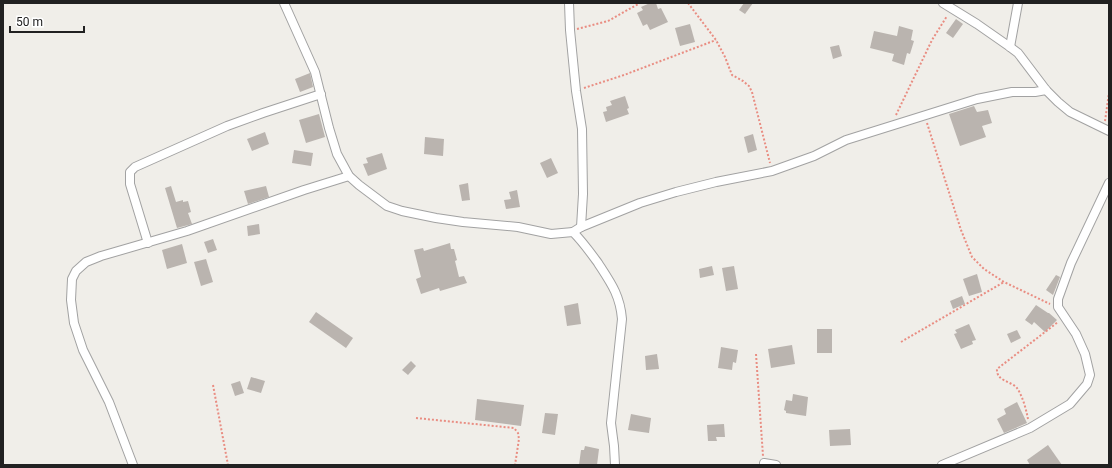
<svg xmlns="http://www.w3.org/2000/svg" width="1112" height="468" viewBox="0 0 1112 468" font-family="Roboto,sans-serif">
	<rect width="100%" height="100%" fill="#f0eee9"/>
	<g fill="#bab4af">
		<path d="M650 3H656L658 9 661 8 668 22 650 30 647 24 643 26 637 13 643 10 641 7Z"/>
		<path d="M744 3H753L745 14 739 10Z"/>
		<path d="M956 19 963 24 953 38 946 33Z"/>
		<path d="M690 24 695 42 680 46 675 28Z"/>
		<path d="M899 26 913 30 911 40 914 41 910 54 907 53 904 65 892 61 894 54 870 48 874 31 897 36Z"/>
		<path d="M839 45 842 56 833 59 830 47Z"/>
		<path d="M310 73 313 87 300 92 295 79Z"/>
		<path d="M625 96 629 108 627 109 629 114 606 122 603 112 607 111 606 107 612 105 610 101Z"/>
		<path d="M974 106 977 112 988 110 992 123 982 126 986 137 960 146 949 114Z"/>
		<path d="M319 114 325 137 306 143 299 120Z"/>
		<path d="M265 132 269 144 252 151 247 139Z"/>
		<path d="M753 134 757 150 748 153 744 137Z"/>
		<path d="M425 137 444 139 443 156 424 154Z"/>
		<path d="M294 150 313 153 311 166 292 163Z"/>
		<path d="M382 153 387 169 368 176 363 164 368 163 366 158Z"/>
		<path d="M551 158 558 173 547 178 540 163Z"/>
		<path d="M468 183 470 200 462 201 459 185Z"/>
		<path d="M171 186 176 202 183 200V202L188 201 191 212 188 213 192 224 177 228 165 188Z"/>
		<path d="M266 186 269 197 248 204 244 191Z"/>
		<path d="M517 190 520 207 506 209 504 200 511 199 509 192Z"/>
		<path d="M259 224 260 234 248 236 247 226Z"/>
		<path d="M213 239 217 250 208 253 204 242Z"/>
		<path d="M450 243 451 249H454L457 260 455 261 459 277 464 276 467 283 440 291 439 288 421 294 416 279 421 277 414 250 423 248 424 251Z"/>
		<path d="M182 244 187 263 167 269 162 250Z"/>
		<path d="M206 259 213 282 201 286 194 262Z"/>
		<path d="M712 266 714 275 700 278 699 269Z"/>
		<path d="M734 266 738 289 726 291 722 268Z"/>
		<path d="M977 274 982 292 969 296 963 279Z"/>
		<path d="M1056 275 1060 277 1053 295 1046 290Z"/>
		<path d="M962 296 965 304 953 309 950 301Z"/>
		<path d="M578 303 581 324 567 326 564 306Z"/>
		<path d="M1036 305 1048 313H1049L1057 320 1045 332 1034 322 1032 325 1025 320Z"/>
		<path d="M316 312 353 338 346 348 309 322Z"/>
		<path d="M969 324 976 340 972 341 973 344 961 349 954 334 957 333 955 330Z"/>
		<rect x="817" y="329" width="15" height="24"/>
		<path d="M1017 330 1021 338 1011 343 1007 334Z"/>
		<path d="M792 345 795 364 771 368 768 349Z"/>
		<path d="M721 347 738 350 736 363 733 362 732 370 718 368Z"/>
		<path d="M657 354 659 369 646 370 645 356Z"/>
		<path d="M411 361 416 366 408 375 402 370Z"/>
		<path d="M251 377 265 381 261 393 247 389Z"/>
		<path d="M240 381 244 393 235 396 231 384Z"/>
		<path d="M793 394 808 397 806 416 786 413V411L784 410 786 400 792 401Z"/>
		<path d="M477 399 524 405 521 426 475 420Z"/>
		<path d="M1017 402 1027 423 1004 433 997 419 1006 414 1004 409Z"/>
		<path d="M545 413 558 414 555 435 542 433Z"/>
		<path d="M631 414 651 418 649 433 628 430Z"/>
		<path d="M724 424 725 437H716L717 441H708L707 425Z"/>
		<path d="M850 429 851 445 830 446 829 430Z"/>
		<path d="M1048 445 1062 465H1030L1027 460Z"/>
		<path d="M585 446 599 449 597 465H579L581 450H584Z"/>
	</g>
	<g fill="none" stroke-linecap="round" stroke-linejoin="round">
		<g stroke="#a2a2a2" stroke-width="10">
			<g id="street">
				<path d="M284 3 315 72 329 128 337 154 349 176 359 185 387 206 402 211 436 218 463 222 518 227 551 234 573 232C583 242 590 252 598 263 611 283 620 295 622 319L611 423 614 446 615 465"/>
				<path d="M569 3 570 30 576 91 582 129 583 194 581 227"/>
				<path d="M943 3 977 24 1010 47 1018 53 1046 90 1058 102 1070 112 1109 131"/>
				<path d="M1010 47 1018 3"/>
				<path d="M573 232 581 227 640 203 676 192 716 182 772 171 814 156 846 140 977 99 1012 92H1035L1046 90"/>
				<path d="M148 243 130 184V172L135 167 227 126 263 113 321 94"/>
				<path d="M764 463 776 465"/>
				<path d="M133 465 109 402 83 350 74 323 71 300 72 279 76 271 86 262 101 256 187 231 304 190 349 176"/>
				<path d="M942 465 1030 428 1070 404 1087 384 1090 375 1085 354 1076 334 1058 307V299L1071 263 1109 183"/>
			</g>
		</g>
		<g stroke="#e98d82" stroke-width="2" stroke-dasharray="2 2" stroke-linecap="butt">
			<path d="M688 3 716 40 725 57 732 75 743 81 749 86 752 92 770 163"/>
			<path d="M577 29 608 21 640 3"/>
			<path d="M584 88 624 75 716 40"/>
			<path d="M896 115 932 40 947 16"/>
			<path d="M1105 121 1109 93"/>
			<path d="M927 123 961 230 972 257 984 269 1004 282 1050 304"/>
			<path d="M901 342 1004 282"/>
			<path d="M756 354 763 456"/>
			<path d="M213 385 228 465"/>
			<path d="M416 418 514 428 518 433 519 439 515 465"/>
			<path d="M1028 419C1026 409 1023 397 1017 388 1011 381 996 381 997 369L1058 322"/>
		</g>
		<use href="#street" stroke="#fff" stroke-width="8"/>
	</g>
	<rect width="1112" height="468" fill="none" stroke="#212121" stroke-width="8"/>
	<path d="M10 26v6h74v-6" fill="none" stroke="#212121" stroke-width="2"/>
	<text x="16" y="26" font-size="12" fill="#212121" stroke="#ffffff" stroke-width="3" paint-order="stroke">50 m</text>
</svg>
